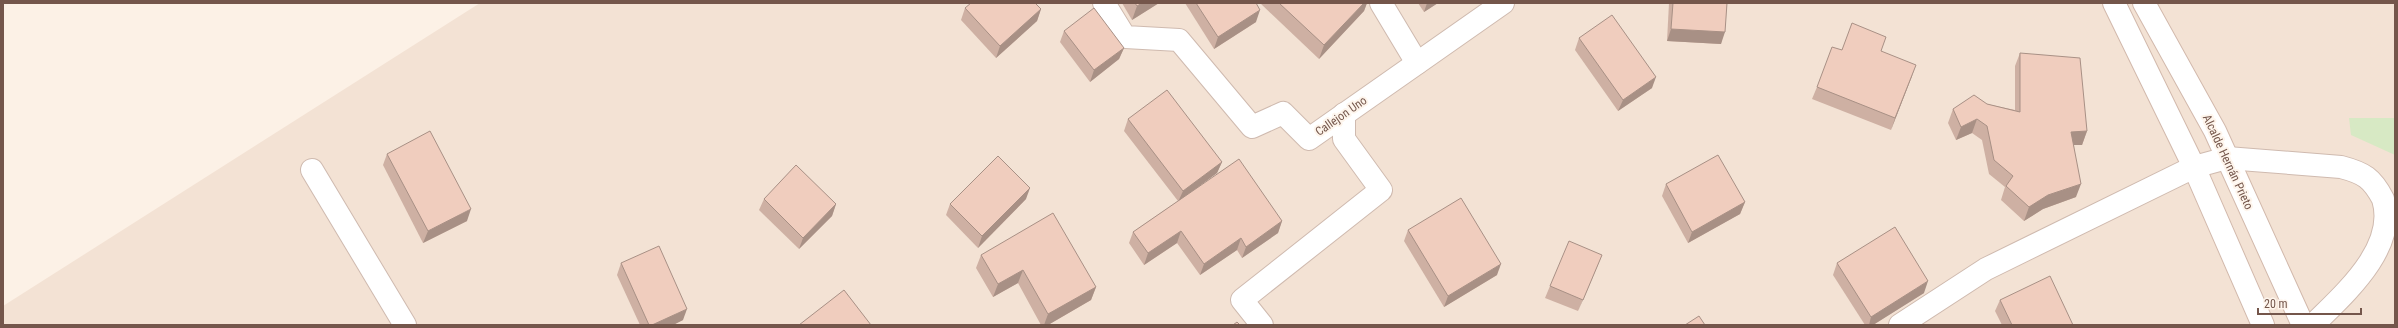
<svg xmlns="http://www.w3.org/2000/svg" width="2398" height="328" viewBox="0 0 2398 328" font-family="'Roboto Condensed',sans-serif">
	<rect width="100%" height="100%" fill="#fcf1e6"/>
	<path fill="#f3e2d4" d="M480 3H2395V325H3V306Z"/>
	<path fill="#d7e9c4" d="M2349 118H2395V155L2351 135Z"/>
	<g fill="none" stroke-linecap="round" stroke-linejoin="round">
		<g stroke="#cfbaaf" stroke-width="24">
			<g id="street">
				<path d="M1104 3 1125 37 1179 40 1252 127 1283 113 1309 139 1503 3"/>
				<path d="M1381 3 1417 63"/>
				<path d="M312 170 405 325"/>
				<path d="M1262 325 1242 300 1381 190 1344 139V114"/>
				<path d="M1900 325 1986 269 2194 167 2227 158 2341 167C2364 173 2372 178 2383 199 2398 248 2344 294 2313 325"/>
			</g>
		</g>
		<g stroke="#d2b9ac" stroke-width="24">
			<g id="secondary">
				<path d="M2114 3 2194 167 2263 325"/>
				<path d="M2144 3 2215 131 2303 325"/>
			</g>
		</g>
		<use href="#street" stroke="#fff" stroke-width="22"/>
		<use href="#secondary" stroke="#fff" stroke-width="22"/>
	</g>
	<g fill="#ceb0a3">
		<path d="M1122 3H1159L1132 20Z"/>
		<path d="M1185 3H1256V22L1214 49Z"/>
		<path d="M1260 3H1367L1364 11 1319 59Z"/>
		<path d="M1418 3H1438L1424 12Z"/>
		<path d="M1669 3H1727L1721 44 1667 41Z"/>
		<path d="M965 8 1041 9 1037 21 996 58 961 20Z"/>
		<path d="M1064 31 1124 48 1119 59 1090 82 1060 42Z"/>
		<path d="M1579 38 1652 88 1618 111 1575 50Z"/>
		<path d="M1842 50 1881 51 1912 76 1891 130 1812 99 1817 87Z"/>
		<path d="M2020 53 2087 131 2082 145H2074L2076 197 2043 209 2024 221 2001 200 2005 187 1989 174 1982 140 1972 133 1956 140 1948 123 1953 109 1987 104 2015 110V66Z"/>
		<path d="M1128 119 1222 162 1217 173 1199 186 1282 221 1278 233 1242 258 1237 250 1200 275 1177 243 1144 265 1129 243 1133 232 1178 201 1124 131Z"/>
		<path d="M387 154 467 221 423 243 383 165Z"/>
		<path d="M1666 184 1745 202 1740 214 1688 243 1662 196Z"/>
		<path d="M764 199 836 204 832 216 799 249 759 210Z"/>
		<path d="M1026 199 978 248 946 215 950 204Z"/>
		<path d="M1408 230 1497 275 1444 307 1404 241Z"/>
		<path d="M981 255 1096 287 1091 300 1048 325H1041L1018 283 993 297 976 268Z"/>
		<path d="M621 263 683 320 673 325H640L617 275Z"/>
		<path d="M1837 263 1924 293 1873 325H1865L1833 275Z"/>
		<path d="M1597 266 1578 311 1545 298 1550 286Z"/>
		<path d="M2000 300 2073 325H2002L1995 311Z"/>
	</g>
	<g fill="#a89085">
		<path d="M1142 3H1159L1132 20 1137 6Z"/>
		<path d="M1364 3H1367L1364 11 1319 59 1324 45Z"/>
		<path d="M1427 3H1438L1424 12Z"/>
		<path d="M1041 9 1037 21 996 58 1000 46Z"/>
		<path d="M1260 10 1256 22 1214 49 1218 37Z"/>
		<path d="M1671 29 1725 32 1721 44 1667 41Z"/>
		<path d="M1124 48 1119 59 1090 82 1094 70Z"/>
		<path d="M1916 65 1912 76 1891 130 1895 118Z"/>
		<path d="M1656 77 1652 88 1618 111 1623 100Z"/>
		<path d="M1977 119 1972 133 1956 140 1961 127Z"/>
		<path d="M2087 131 2082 145H2066L2071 132Z"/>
		<path d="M1222 162 1217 173 1178 202 1183 191Z"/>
		<path d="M2081 184 2076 197 2043 209 2024 221 2029 207 2048 195Z"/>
		<path d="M1030 188 1026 199 978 248 982 236Z"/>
		<path d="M1745 202 1740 214 1688 243 1692 232Z"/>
		<path d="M836 204 832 216 799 249 803 238Z"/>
		<path d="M471 209 467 221 423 243 428 231Z"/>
		<path d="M1282 221 1278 233 1242 258 1246 247Z"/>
		<path d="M1181 231 1177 243 1144 265 1148 253Z"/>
		<path d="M1241 238 1237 250 1200 275 1204 264Z"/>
		<path d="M1602 255 1597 266 1578 311 1583 300Z"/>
		<path d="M1501 264 1497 275 1444 307 1448 296Z"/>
		<path d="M1023 270 1018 283 993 297 998 284Z"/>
		<path d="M1928 281 1924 293 1873 325H1869L1871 317Z"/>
		<path d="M1096 287 1091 300 1048 325H1044L1048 314Z"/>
		<path d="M687 309 683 320 673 325H652Z"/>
	</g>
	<g fill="#f0cdbe" stroke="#a89085">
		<path d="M971 3H1035L1041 9 1000 46 965 8Z"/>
		<path d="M1135 3H1142L1137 6Z"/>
		<path d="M1196 3H1256L1260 10 1218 37Z"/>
		<path d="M1279 3H1364L1324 45Z"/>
		<path d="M1673 3H1727L1725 32 1671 29Z"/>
		<path d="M1094 8 1124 48 1094 70 1064 31Z"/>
		<path d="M1612 15 1656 77 1623 100 1579 38Z"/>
		<path d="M1852 23 1886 37 1881 51 1916 65 1895 118 1817 87 1832 47 1842 50Z"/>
		<path d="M2020 53 2080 58 2087 131 2071 132 2081 184 2048 195 2029 207 2006 186 2013 176 1994 160 1987 126 1977 119 1961 127 1953 109 1974 95 1987 104 2020 112Z"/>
		<path d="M1167 90 1222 162 1183 191 1128 119Z"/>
		<path d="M430 131 471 209 428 231 387 154Z"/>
		<path d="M1718 155 1745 202 1692 232 1666 184Z"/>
		<path d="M998 156 1030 188 982 236 950 204Z"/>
		<path d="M1239 159 1282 221 1246 247 1241 238 1204 264 1181 231 1148 253 1133 232Z"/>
		<path d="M796 165 836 204 803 238 764 199Z"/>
		<path d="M1461 198 1501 264 1448 296 1408 230Z"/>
		<path d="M1053 213 1096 287 1048 314 1023 270 998 284 981 255Z"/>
		<path d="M1895 227 1928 281 1871 317 1837 263Z"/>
		<path d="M1569 241 1602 255 1583 300 1550 286Z"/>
		<path d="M659 246 687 309 652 325H649L621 263Z"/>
		<path d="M2050 276 2073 325H2012L2000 300Z"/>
		<path d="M844 290 871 325H799Z"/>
		<path d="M1699 316 1705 325H1685Z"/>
		<path d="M1237 322 1240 325H1233Z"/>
	</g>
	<g text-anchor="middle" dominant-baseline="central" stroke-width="4" stroke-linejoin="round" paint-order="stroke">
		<g font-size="12" fill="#74564b" stroke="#fef5ec">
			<text transform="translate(1341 116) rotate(-35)">Callejon Uno</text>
			<text transform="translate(2228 162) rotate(65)">Alcalde Hernán Prieto</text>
		</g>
	</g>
	<rect width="2398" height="328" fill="none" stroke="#74564b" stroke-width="8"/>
	<path d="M2258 308v6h103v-6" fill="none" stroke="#74564b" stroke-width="2"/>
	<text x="2264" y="308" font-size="12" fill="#74564b" stroke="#fef5ec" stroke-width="3" paint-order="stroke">20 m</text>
</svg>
